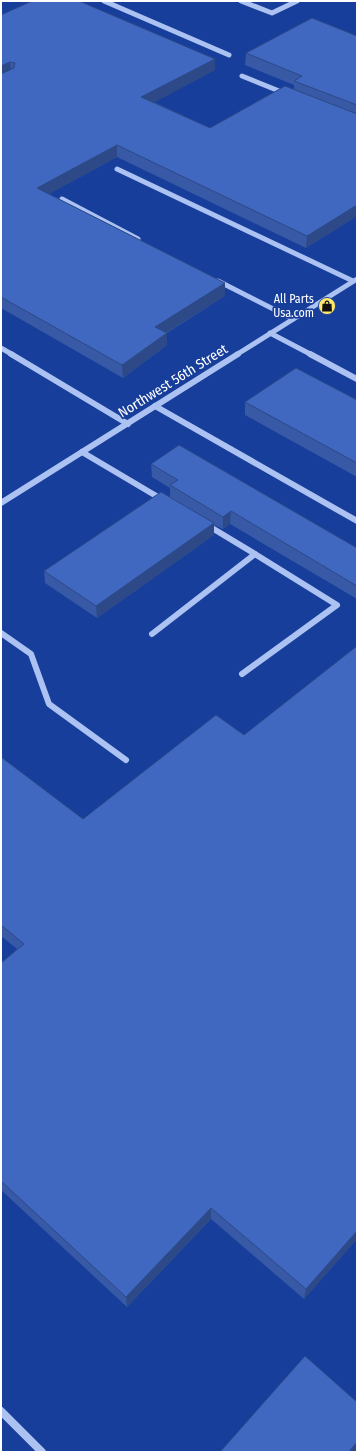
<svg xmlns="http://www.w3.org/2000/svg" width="358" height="1453" viewBox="0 0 358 1453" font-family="'Fira Sans Condensed',sans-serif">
	<rect width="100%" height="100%" fill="#173e9a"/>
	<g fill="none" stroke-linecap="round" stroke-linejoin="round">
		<g stroke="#acc2f2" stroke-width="5">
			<path d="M104 1 229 55"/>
			<path d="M241 1 272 13 297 1"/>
			<path d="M242 76 284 93"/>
			<path d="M117 169 353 281"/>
			<path d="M62 199 138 239"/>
			<path d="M218 281 293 319"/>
			<path d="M270 333 312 355"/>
			<path d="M1 348 13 355"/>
			<path d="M236 355 357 279"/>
		</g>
		<g stroke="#acc2f2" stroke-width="6">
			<path d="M11 354 128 424"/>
			<path d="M310 354 357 379"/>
			<path d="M155 406 357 521"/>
			<path d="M82 452 163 500"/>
			<path d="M1 503 238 354"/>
			<path d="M1 633 31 654 49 704 126 760"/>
			<path d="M152 634 255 554 207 525"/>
			<path d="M242 674 337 605 255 554"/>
		</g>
		<path stroke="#acc2f2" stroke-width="8" d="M1 1411 42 1452"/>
	</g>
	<g fill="#3759a6">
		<path d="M1 15 215 70 154 102 210 128 294 89V85L245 65 246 53 357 36V216L306 248 117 157 49 194 225 283V296L167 333V345L123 378 1 308Z"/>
		<path d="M357 400V477L245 415V402Z"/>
		<path d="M151 464 357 548V599L230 524 223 529 214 525V535L97 618 45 583 44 571 170 497V488L152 477Z"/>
		<path d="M244 735 357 1239 304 1299 211 1219 127 1307 1 1190V963L17 949 1 936V757L83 819Z"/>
	</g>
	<g fill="#2d4987">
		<path d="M215 59V70L142 109 141 97Z"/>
		<path d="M10 62 11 73 1 78V66Z"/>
		<path d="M117 145V157L38 200 37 188Z"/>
		<path d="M357 205V216L306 248 307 236Z"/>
		<path d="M225 283V296L156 339 155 327Z"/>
		<path d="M167 333V345L123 378 122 365Z"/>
		<path d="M231 511 230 524 223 529V517Z"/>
		<path d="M214 523V535L97 618 96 606Z"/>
		<path d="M211 1208V1219L127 1307 126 1297Z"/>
		<path d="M357 1231V1239L304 1299 306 1289Z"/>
		<path d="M357 1442V1448L354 1452H349Z"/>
	</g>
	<g fill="#4068c1" stroke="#2d4987">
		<path d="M32 1H79L215 59 141 97 210 128 285 86 357 114V205L307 236 117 145 37 188 225 283 155 327 167 333 122 365 1 297V74L14 68 15 63 10 62 1 66V15Z"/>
		<path d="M312 18 357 36V105L294 81 302 76 246 53Z"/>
		<path d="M296 368 357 400V463L245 402Z"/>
		<path d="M179 445 357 548V586L231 511 223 517 170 485 178 480 151 464Z"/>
		<path d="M161 492 214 523 96 606 44 571Z"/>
		<path d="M357 646V1231L306 1289 211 1208 126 1297 1 1181V963L24 944 1 925V757L83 819 216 715 244 735Z"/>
		<path d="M305 1356 357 1402V1442L349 1452H220Z"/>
	</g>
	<defs>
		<g id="shop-disc" transform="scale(0.9)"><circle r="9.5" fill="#ffe96d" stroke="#173e9a"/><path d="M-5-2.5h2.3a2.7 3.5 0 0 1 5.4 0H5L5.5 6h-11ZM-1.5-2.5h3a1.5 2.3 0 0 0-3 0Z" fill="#111"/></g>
	</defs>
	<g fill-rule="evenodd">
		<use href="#shop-disc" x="327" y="306"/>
	</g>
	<g text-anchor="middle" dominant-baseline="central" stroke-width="3.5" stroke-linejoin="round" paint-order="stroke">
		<g font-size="12" fill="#fff" stroke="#173e9a" text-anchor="end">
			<text x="314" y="299">All Parts<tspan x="314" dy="14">Usa.com</tspan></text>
		</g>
		<g font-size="14" fill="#fff" stroke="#173e9a">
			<text transform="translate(173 381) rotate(-32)">Northwest 56th Street</text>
		</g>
	</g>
	<rect width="358" height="1453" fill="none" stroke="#ffffff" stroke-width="4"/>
</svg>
